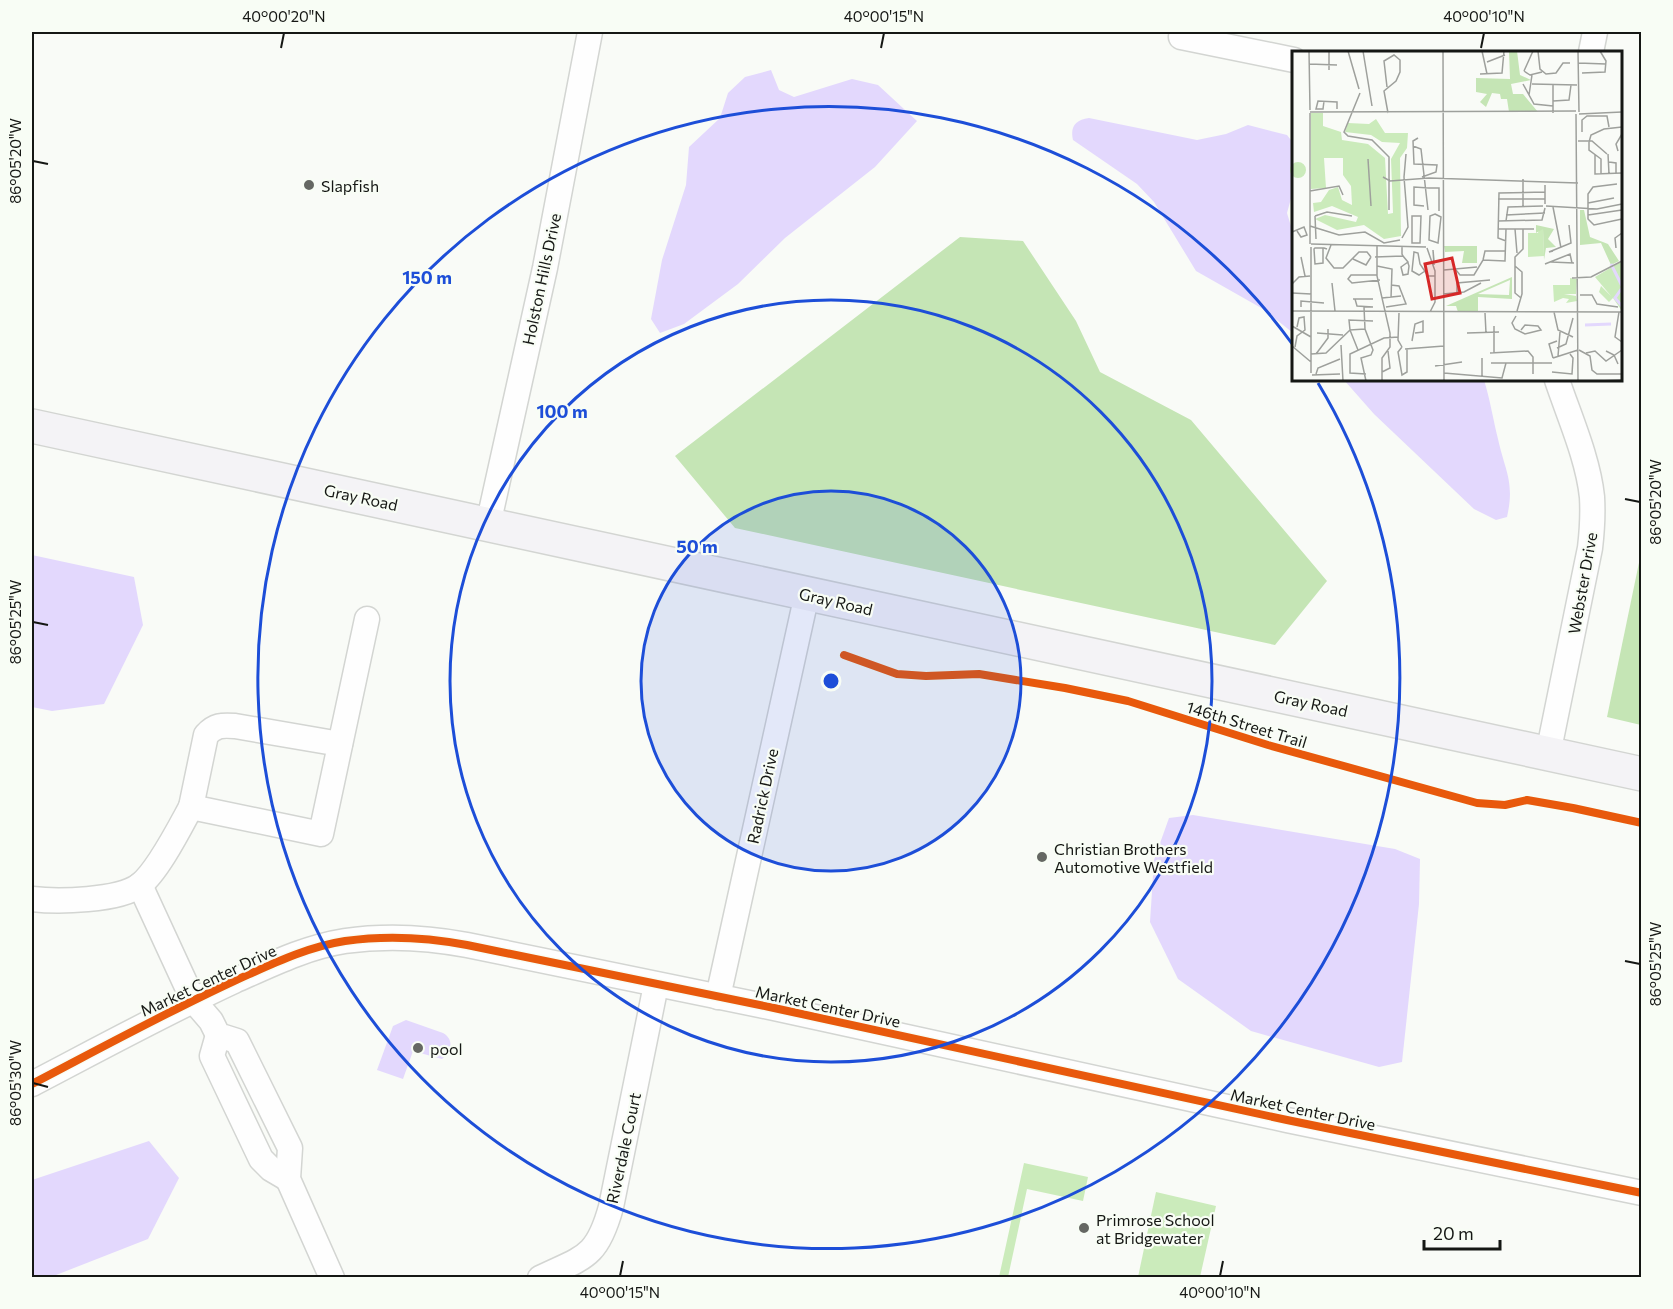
<svg xmlns="http://www.w3.org/2000/svg" width="1673" height="1309" viewBox="0 0 1673 1309" font-family="Commissioner,sans-serif">
	<rect width="100%" height="100%" fill="#f9fbf7"/>
	<g fill="#cbebbb">
		<path d="M1024 1163 1088 1177 1083 1201 1027 1189 1008 1277H999Z"/>
		<path d="M1156 1192 1216 1206 1200 1277H1138Z"/>
	</g>
	<g fill="#c5e5b5">
		<path d="M960 237 1023 241 1076 321 1100 372 1191 420 1327 581 1275 645 735 528 675 456Z"/>
		<path d="M1641 553V725L1607 717Z"/>
	</g>
	<g fill="#e3d8fd">
		<path d="M771 70 779 90 794 97 852 79 878 85 917 121 875 167 785 238 738 284 684 324 660 333 651 319 662 260 686 185 689 147 720 118 728 93 745 77Z"/>
		<path d="M1089 118 1197 140 1226 134 1248 125 1287 135 1294 144 1293 191 1287 213 1293 233V333L1263 309 1196 271 1154 202 1137 184 1073 140C1070 127 1075 120 1089 118Z"/>
		<path d="M1344 380H1484C1490 399 1493 419 1498 439 1505 471 1515 482 1507 517L1496 520 1474 509 1374 414Z"/>
		<path d="M32 555 134 577 143 625 104 704 52 711 32 707Z"/>
		<path d="M1193 815 1395 849 1420 859 1419 904 1402 1062 1379 1067 1251 1031 1178 979 1150 922 1154 860 1169 818Z"/>
		<path d="M406 1020 443 1033C455 1040 451 1052 442 1059L413 1051 403 1079 377 1070 393 1026Z"/>
		<path d="M149 1141 179 1178 148 1239 51 1277H32V1180Z"/>
	</g>
	<g fill="none" stroke-linecap="round" stroke-linejoin="round">
		<g stroke="#d3d5d2" stroke-width="27">
			<g id="street">
				<path d="M1183 32 1181 37 1294 60"/>
				<path d="M1591 52 1595 32"/>
				<path d="M488 525 545 268 590 32"/>
				<path d="M1548 754 1590 548C1592 531 1593 514 1592 497 1588 458 1569 416 1557 380"/>
				<path d="M191 807 206 735C215 725 222 725 235 726L340 744"/>
				<path d="M140 885 193 1000 211 1021 218 1035 237 1041 290 1148 288 1179 332 1278"/>
				<path d="M32 899C57 902 119 901 140 885 158 871 180 827 191 807L321 834 367 619"/>
				<path d="M718 997 807 594"/>
				<path d="M218 1035 212 1056 261 1159 271 1169 288 1179"/>
				<path d="M32 1084C99 1049 165 1013 234 981 270 965 306 947 345 941 387 935 425 937 467 945L774 1008 1287 1120 1642 1193"/>
				<path d="M540 1278C584 1257 597 1258 611 1207L656 985"/>
			</g>
		</g>
		<g stroke="#d3d5d2" stroke-width="36">
			<path id="secondary" d="M32 426 1642 774"/>
		</g>
		<use href="#street" stroke="#fefefe" stroke-width="24"/>
		<use href="#secondary" stroke="#f4f3f6" stroke-width="33"/>
		<g stroke="#f8fdf5" stroke-width="11">
			<g id="cycleway">
				<path d="M844 655 897 674 926 676 979 674 1065 688 1128 701 1268 745 1477 803 1505 805 1527 800 1573 808 1642 823"/>
				<path d="M32 1084C99 1049 165 1013 234 981 270 965 306 947 345 941 387 935 425 937 467 945L774 1008 1287 1120 1642 1193"/>
			</g>
		</g>
		<use href="#cycleway" stroke="#e8590c" stroke-width="8"/>
	</g>
	<path fill="none" stroke="#151714" stroke-width="2" d="M281 48 284 33M881 48 884 33M1481 48 1484 33M33 161 48 164M1625 499 1640 502M33 622 48 625M1625 961 1640 964M33 1083 48 1087M620 1276 623 1261M1220 1276 1223 1261"/>
	<circle cx="831" cy="681" r="190" fill="#1d4ed8" fill-opacity=".12"/>
	<g fill="none" stroke="#1d4ed8" stroke-width="3">
		<circle cx="831" cy="681" r="190"/>
		<circle cx="831" cy="681" r="381"/>
		<path d="M1318 383A571 571 0 1 1 1293 345"/>
	</g>
	<g fill="#656763" stroke="#f8fdf5" stroke-width="2">
		<circle cx="309" cy="185" r="6"/>
		<circle cx="1042" cy="857" r="6"/>
		<circle cx="418" cy="1048" r="6"/>
		<circle cx="1084" cy="1228" r="6"/>
	</g>
	<g text-anchor="middle" dominant-baseline="central" stroke-width="4.5" stroke-linejoin="round" paint-order="stroke">
		<g font-size="16" fill="#151714" stroke="#f8fdf5" text-anchor="start">
			<text x="321" y="185">Slapfish</text>
			<text x="1054" y="848">Christian Brothers<tspan x="1054" dy="18">Automotive Westfield</tspan></text>
			<text x="430" y="1048">pool</text>
			<text x="1096" y="1219">Primrose School<tspan x="1096" dy="18">at Bridgewater</tspan></text>
		</g>
		<g font-size="16" fill="#151714" stroke="#f8fdf5">
			<text transform="translate(541 279) rotate(-78)">Holston Hills Drive</text>
			<text transform="translate(361 497) rotate(12)">Gray Road</text>
			<text transform="translate(1582 583) rotate(-80)">Webster Drive</text>
			<text transform="translate(836 601) rotate(13)">Gray Road</text>
			<text transform="translate(1311 703) rotate(12)">Gray Road</text>
			<text transform="translate(1247 724) rotate(17)">146th Street Trail</text>
			<text transform="translate(762 796) rotate(-78)">Radrick Drive</text>
			<text transform="translate(208 980) rotate(-25)">Market Center Drive</text>
			<text transform="translate(828 1006) rotate(12)">Market Center Drive</text>
			<text transform="translate(1303 1109) rotate(12)">Market Center Drive</text>
			<text transform="translate(623 1148) rotate(-78)">Riverdale Court</text>
		</g>
	</g>
	<g transform="translate(1292 51)">
		<rect width="330" height="330" fill="#f9fbf7"/>
		<path d="M19 62H31V75L49 81 50 89 76 93 93 107 96 163 101 162 99 108 108 92 90 91 79 84 53 81 56 72 77 73 84 68 93 82H116L115 97 108 107 109 185 92 188 72 174 45 179 23 168 33 164 64 171 66 166 40 155 22 161 21 152 29 151 37 139 46 136 50 149 60 154 59 135 51 124V107H32L34 137 19 138ZM-2 119a8 8 0 1 1 16 0a8 8 0 1 1-16 0ZM247 177 251 178 252 205 236 206V182H246ZM330 210V260L321 247 317 251 307 241 309 235 319 245 303 226ZM278 227 285 228 284 243H272L284 245 285 250 274 252 277 248 271 247 262 251 261 234H278Z" fill="#cbebbb"/>
		<path d="M217 0H225L228 24 239 29 219 33 221 43H231L246 61H217L215 48H209L208 43 200 42 194 56 188 51 195 43 184 41V27L218 28ZM288 159H292L298 186 316 193 327 210 319 214 309 192 288 194ZM244 174 262 178 256 188 264 196 254 197 252 209 251 178 244 182ZM152 195H185V212H170L172 200 153 201ZM220 226V248L186 246V260L166 261 164 255H154ZM218 229 217 244 185 243H186Z" fill="#c5e5b5" fill-rule="evenodd"/>
		<path fill="none" stroke="#e3d8fd" stroke-width="3" d="M319 213 330 235M330 237 323 247 330 255M293 274 319 273"/>
		<path fill="none" stroke="#9ea09c" stroke-width="1.5" d="M17 0 18 59M56 0 67 38M71 0 80 55M151 0 152 330M190 0 195 23M246 0 248 18 254 23 264 22 271 12H278M286 0 287 61M195 11 213 4M286 12 314 13M17 13 45 14M37 19V0M232 20 241 0M232 20 238 24 250 21M290 22 313 21 314 10 308 0M188 23 210 22 212 0M231 33 242 53 261 55M240 33 285 34M95 36 92 10 102 4 108 9V21L104 30 92 40 96 62M68 42 52 81 56 85 80 89 97 106V159M237 44 240 24M32 50 31 58H24L26 50 45 51V58M261 50 277 49 279 34M18 61 284 60M18 62V193M261 62V33M284 63 286 330M287 63 330 61M290 81V69L295 65H315L317 76M126 87 121 90 122 113 145 114 144 121 130 126M286 90H300L315 103M297 91 299 84 312 78 330 76M297 91V99L309 108V123M121 95 129 98 136 159M326 100 324 93 330 83M316 103 317 123M303 104V123L330 122M76 108 79 155M317 111 324 112V123M91 126 98 130 137 127 286 132M112 126 114 103M325 133 301 136 296 143V168L302 174 330 168M136 137H147V160M18 140 47 135 51 144M206 148H253M296 152 322 147M253 153V134M132 155 122 154V136L137 137M254 155 305 158 330 153M231 156V128M261 156 269 197M143 163 149 166 146 192 137 189 138 165ZM214 164 253 162M296 164 330 159M23 165 35 161 60 165M23 165 24 188M120 165H129L128 192H120ZM206 170 250 169 253 157M214 170 216 156 251 155M18 175 47 184 73 181 92 192 108 189M206 178H242M223 178 225 202M0 181 12 176 15 184 9 186 5 180M110 187 116 176 112 126M214 190 206 187 207 142 253 141M19 193 134 196M39 194 34 207 42 217H51L67 201H75L79 206M85 194V225L98 282V296L90 307V330M110 195V203L111 205 116 211V212L117 215 116 223 111 224 109 216 116 211M31 197V212L23 213 22 198 23 197H32L35 198M135 197 143 220V251L138 261M324 197 323 187 330 182M261 200 257 201 279 192 277 174M9 206 13 225M83 206 111 205M61 208 74 214 79 206M191 209 193 200H214M142 210 141 199 142 214M259 211 282 212M253 213 278 203 280 212M85 215 100 218 99 247M223 215 230 221V243L225 260M152 219 185 216M164 219 168 224H182L191 209 213 210 214 178M133 220 127 224 120 220 122 201 126 202 128 213 136 225H143M85 224H59L56 228 60 232 88 229M280 227 299 226 330 210M40 232 43 260M0 233 7 226 18 225M165 241V232L198 229M0 242 19 243M151 243 172 241 189 232M288 244H300L305 253 326 256M90 247 109 245M229 247 223 242V206L231 198V178M61 248H81M63 248 65 255 81 256M9 256V250L32 252M72 256 73 278 81 299 79 304 69 307 74 330M94 256 114 253 107 235 99 234M0 260 330 261M262 261 266 279 281 286M327 261 323 286 330 291M107 262 106 289 110 296M193 262 194 282M224 265 220 272 223 278 233 283 249 279 246 275 233 274 229 279M0 275 19 286M73 278 58 279 57 269 81 270M25 282 51 284M175 282 207 281M120 290 123 273 131 270V281L123 282M49 294 51 330M0 295 19 311M3 296 5 285 13 279 12 266 7 267 5 276M110 296 106 301 110 324 115 321V298M265 297 274 293 281 267M113 298 152 295M287 299 298 305 300 319 305 323H330M314 300 322 304 326 313M198 302 236 300 241 306V323M202 302V275M294 302 303 300 314 310 330 299M19 303 34 302 58 279 66 299M24 303 36 287V278M266 305 268 281M261 307 286 299M261 307 257 293 265 290M199 312H260M143 315 170 311M90 321 98 317 96 300M260 321 280 323 281 307 278 303M19 322V196M152 322 210 327 214 312M24 323 26 317 48 308M74 323 58 322V303L92 287 106 286M20 324 48 323M190 326V307M307 330 330 329"/>
		<path fill="#d62828" fill-opacity="0.15" stroke="#d62828" stroke-width="3" d="M160 207 168 242 140 248 133 213Z"/>
		<rect width="330" height="330" fill="none" stroke="#151714" stroke-width="3"/>
	</g>
	<circle cx="831" cy="681" r="9" fill="#1d4ed8" stroke="#f8fdf5" stroke-width="3"/>
	<g font-size="18" text-anchor="middle" font-weight="bold" fill="#1d4ed8" stroke="#f8fdf5" stroke-width="4.5" stroke-linejoin="round" paint-order="stroke">
		<text x="427" y="284">150 m</text>
		<text x="562" y="418">100 m</text>
		<text x="697" y="553">50 m</text>
	</g>
	<rect width="1673" height="1309" fill="none" stroke="#f8fdf5" stroke-width="66"/>
	<path d="M1424 1240v9h76v-9" fill="none" stroke="#151714" stroke-width="3"/>
	<text x="1433" y="1240" font-size="18" fill="#151714" stroke="#f8fdf5" stroke-width="4.5" paint-order="stroke">20 m</text>
	<rect x="33" y="33" width="1607" height="1243" fill="none" stroke="#151714" stroke-width="2"/>
	<g font-size="15" text-anchor="middle" fill="#151714">
		<text x="284" y="22">40°00'20"N</text>
		<text x="884" y="22">40°00'15"N</text>
		<text x="1484" y="22">40°00'10"N</text>
		<text transform="translate(16 161) rotate(-90)" y="5">86°05'20"W</text>
		<text transform="translate(1656 502) rotate(-90)" y="5">86°05'20"W</text>
		<text transform="translate(16 622) rotate(-90)" y="5">86°05'25"W</text>
		<text transform="translate(1656 964) rotate(-90)" y="5">86°05'25"W</text>
		<text transform="translate(16 1083) rotate(-90)" y="5">86°05'30"W</text>
		<text x="620" y="1298">40°00'15"N</text>
		<text x="1220" y="1298">40°00'10"N</text>
	</g>
</svg>
